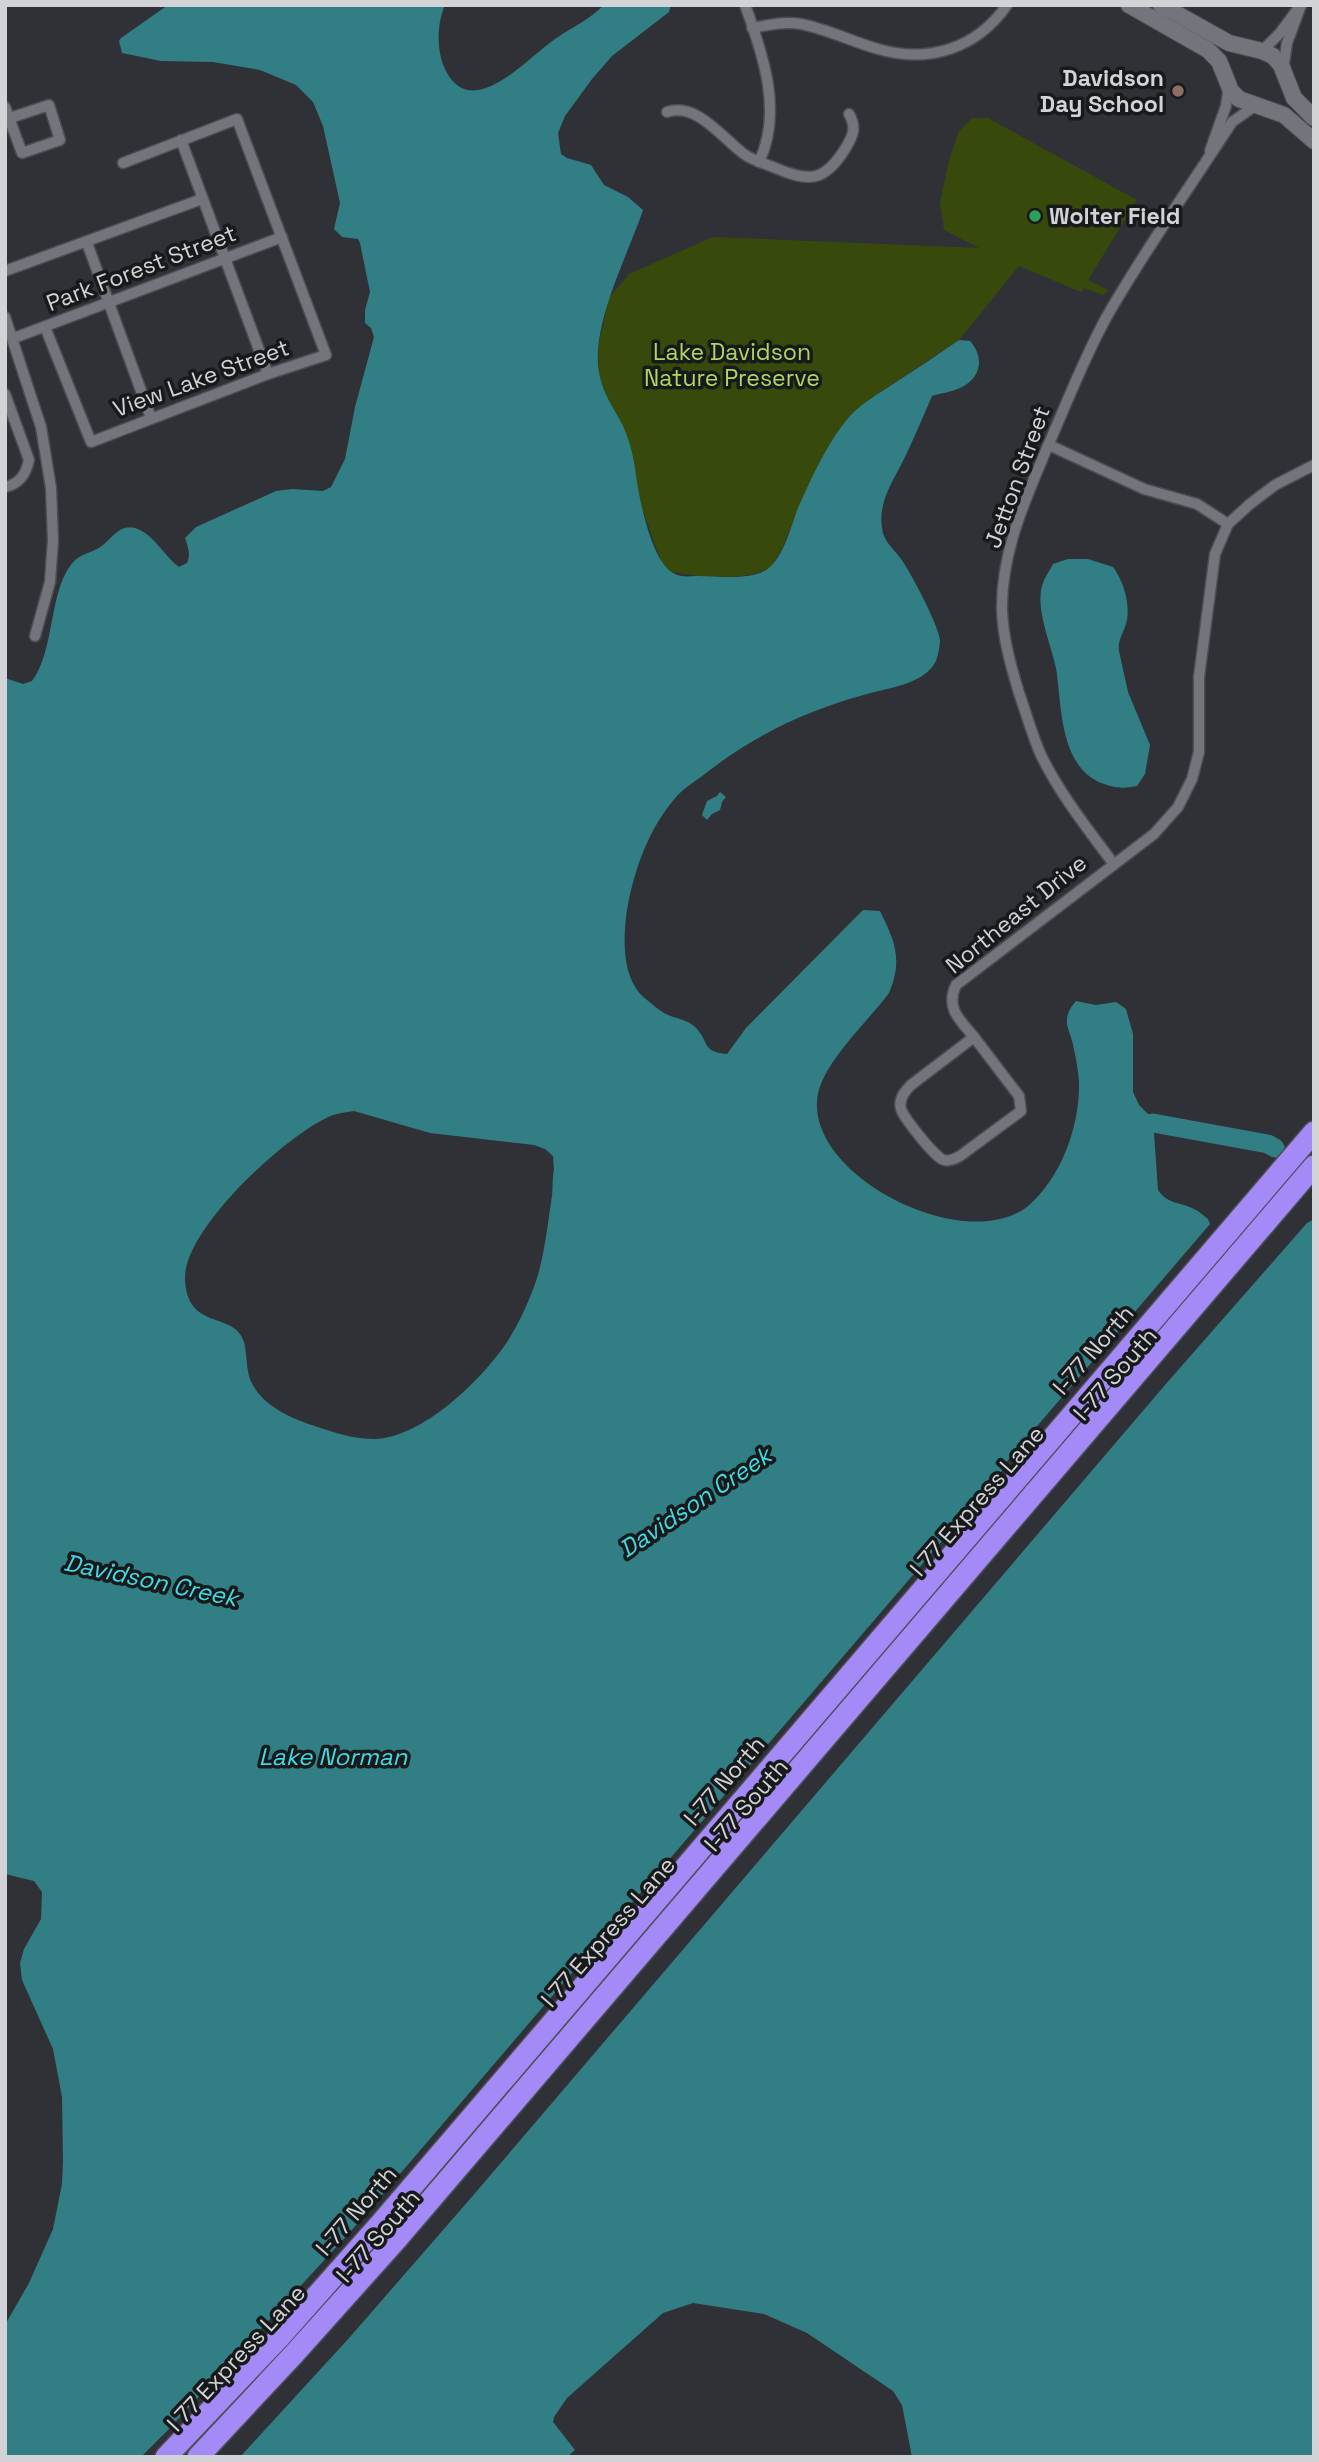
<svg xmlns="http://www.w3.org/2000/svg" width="1319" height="2462" viewBox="0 0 1319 2462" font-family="'Space Grotesk',sans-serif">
	<rect width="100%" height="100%" fill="#2f3136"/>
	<path fill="#374a0c" d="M972 118H988L1137 200 1088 280 1108 290 1103 295 1084 288 1081 292 1019 266 959 340 871 398 853 413 838 431 799 507 782 549 771 567 755 574 733 577 699 576 671 572 662 564 642 508 627 439 619 418 608 401 599 375 598 347 609 298 629 274 713 237 979 248 944 230 940 202 949 160 959 131Z"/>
	<g fill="#317f84" fill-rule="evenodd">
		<path d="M168 5H445C437 23 436 50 445 69 471 124 527 58 555 39 572 27 589 20 604 5H671L669 12 612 56 592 79 565 116 558 133 561 154 567 158 591 165 604 185 628 197 643 210C628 255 588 330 600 377 604 394 612 406 620 420 629 436 634 458 636 476 640 501 651 560 673 573 682 578 689 576 699 576 720 576 755 582 771 566 785 552 791 526 798 508 812 477 828 441 850 416 862 403 878 394 893 384 915 370 937 355 959 340L970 341C985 358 981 378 960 388 952 392 941 393 932 396 923 417 914 438 904 459 893 481 878 502 882 528 883 541 894 549 901 559 911 573 938 624 940 640 940 645 938 656 936 661 925 684 888 688 867 694 807 710 755 735 706 773 696 781 685 787 677 796 648 828 632 875 626 917 623 945 623 982 647 1000 653 1005 658 1009 664 1013 674 1019 689 1019 697 1029 709 1042 702 1052 727 1054L746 1028 863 910 880 911C895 942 903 959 889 993 868 1022 818 1066 817 1102 813 1180 968 1255 1028 1206 1062 1177 1080 1125 1079 1082 1078 1070 1076 1057 1073 1045 1072 1037 1066 1027 1067 1020 1067 1012 1072 1006 1076 1001L1096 1005 1116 1002 1126 1009 1133 1034V1092L1139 1105 1153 1119 1158 1190C1167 1204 1180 1202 1194 1209 1199 1211 1204 1216 1208 1219L1210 1224 1003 1466 1002 1471 351 2231 169 2429 141 2457H5V2325L29 2283 53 2229 62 2184 63 2160 62 2097 53 2049 22 1980 20 1963 24 1949 41 1919 42 1892 34 1881 5 1874V678L23 684 32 681C56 649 48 587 75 560 83 553 95 552 103 545 113 537 120 524 135 528 154 534 164 556 179 567L187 563C191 554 188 547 185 538L196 527 276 491 292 489 323 491 331 487 345 459 355 407 374 337 371 328 365 323V310L370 292 360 243 358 239 342 237 334 229 340 203 323 126 313 102 296 85 260 70 213 62 161 61 122 53 119 41 121 38ZM354 1111 430 1133 534 1145 545 1149 553 1156 554 1170C552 1179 553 1188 552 1196 548 1222 545 1250 538 1275 531 1297 520 1322 507 1342 481 1381 422 1438 374 1439 359 1439 341 1435 327 1430 298 1421 262 1409 250 1379 246 1367 247 1354 244 1342 234 1310 187 1332 185 1279 183 1229 289 1132 333 1115 339 1113 347 1112 354 1111Z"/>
		<path d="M1068 559H1088L1113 567C1123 581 1130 601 1127 620 1125 631 1117 640 1119 651L1128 692 1150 745 1145 774 1137 786C1122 789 1115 788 1101 783 1059 765 1062 706 1056 668 1051 643 1034 607 1043 583 1045 577 1050 570 1053 564Z"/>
		<path d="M720 792 726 797 722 802 720 810 712 814 707 820 702 815 707 801 717 796Z"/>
		<path d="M1314 1219V2457H912L902 2405 893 2391 807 2333 764 2314 693 2303 663 2313 567 2398 554 2417 553 2422 575 2450 567 2457H240L350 2337 470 2199 1165 1385 1307 1223Z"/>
	</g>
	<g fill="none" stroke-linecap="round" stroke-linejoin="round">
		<path stroke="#317f84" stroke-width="19" d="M1129 1128 1153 1123 1268 1144 1275 1148"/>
		<g stroke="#4b4d52" stroke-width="13">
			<g id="street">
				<path d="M745 5C763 54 783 112 759 162"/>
				<path d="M752 28C768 25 784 21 801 24 827 29 853 42 878 49 929 64 977 48 1007 5"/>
				<path d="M1262 51 1280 33 1297 10"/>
				<path d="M1283 70 1287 43 1301 5"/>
				<path d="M5 107 22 153 60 140 49 105 10 118"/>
				<path d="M667 112C697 102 722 138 744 154 752 160 763 163 773 167 808 182 824 183 845 149 853 136 857 128 849 114"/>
				<path d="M181 140 268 374"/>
				<path d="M1210 151 1226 106 1229 86"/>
				<path d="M87 243 151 418"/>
				<path d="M5 271 202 199"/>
				<path d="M5 317 41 427 51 488 53 540 50 582 35 636"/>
				<path d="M45 327 91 442 268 374 326 355 237 119 123 163"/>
				<path d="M14 338 282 237"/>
				<path d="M5 394 29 460C26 474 20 484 5 487"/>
				<path d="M1049 445 1144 489 1197 504 1228 524"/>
				<path d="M1113 863C1087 828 1059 793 1040 753 1032 734 1026 713 1019 693 1011 666 1003 639 1002 610 1001 553 1025 500 1047 448 1066 405 1083 360 1106 318 1144 251 1190 187 1232 122L1255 106"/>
				<path d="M974 1037C960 1020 945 1008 956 985L1154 834 1178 807 1192 779 1199 752V677L1215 554 1228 524 1250 504 1275 485 1314 465"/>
				<path d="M974 1037 1019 1096 1021 1111 960 1156C956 1158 950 1162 944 1160 936 1159 904 1118 901 1109 898 1099 905 1091 911 1085Z"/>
			</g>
		</g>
		<g stroke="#4b4d52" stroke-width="18">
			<g id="secondary">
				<path d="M1129 5 1208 50 1219 61 1231 91 1239 99 1284 115 1314 141"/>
				<path d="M1161 5 1229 43 1262 51 1273 56 1281 65 1294 98 1314 118"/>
			</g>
		</g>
		<g stroke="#4b4d52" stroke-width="24">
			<g id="highway">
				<path d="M166 2457 279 2338 381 2223 1314 1132"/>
				<path d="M198 2457 295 2353 398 2238 1314 1166"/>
			</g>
		</g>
		<use href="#street" stroke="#72757b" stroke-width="10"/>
		<use href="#secondary" stroke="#72757b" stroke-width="16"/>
		<use href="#highway" stroke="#a38af7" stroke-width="21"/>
	</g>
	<circle fill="#8d6e63" stroke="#18191b" stroke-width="2.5" cx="1178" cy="91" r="7"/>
	<circle fill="#2e9e5b" stroke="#18191b" stroke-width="2.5" cx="1035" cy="216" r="7"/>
	<g text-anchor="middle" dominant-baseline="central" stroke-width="7" stroke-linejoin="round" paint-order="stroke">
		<g font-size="23" font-weight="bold" fill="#d1d3d6" stroke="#18191b" text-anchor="end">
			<text x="1164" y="78">Davidson<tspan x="1164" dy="26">Day School</tspan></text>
			<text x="1049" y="216" text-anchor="start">Wolter Field</text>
		</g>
		<g font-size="23" fill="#d1d3d6" stroke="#18191b">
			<text transform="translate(141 268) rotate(-21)">Park Forest Street</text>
			<text transform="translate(201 378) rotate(-20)">View Lake Street</text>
			<text transform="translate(1017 477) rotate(-70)">Jetton Street</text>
			<text transform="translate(1016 914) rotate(-39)">Northeast Drive</text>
			<text transform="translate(1093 1350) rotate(-49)">I-77 North</text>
			<text transform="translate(1115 1374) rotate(-49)">I-77 South</text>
			<text transform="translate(977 1501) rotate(-49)">I 77 Express Lane</text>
			<text transform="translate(724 1781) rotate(-49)">I-77 North</text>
			<text transform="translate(746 1805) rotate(-49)">I-77 South</text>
			<text transform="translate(608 1932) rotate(-49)">I 77 Express Lane</text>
			<text transform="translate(356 2211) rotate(-49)">I-77 North</text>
			<text transform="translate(378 2236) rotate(-49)">I-77 South</text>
			<text transform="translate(236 2358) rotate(-47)">I 77 Express Lane</text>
		</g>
		<g font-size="23" fill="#afd85f" stroke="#18191b">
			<text x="732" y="352">Lake Davidson<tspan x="732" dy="26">Nature Preserve</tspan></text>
		</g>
		<g font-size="24" font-style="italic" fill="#3fdae3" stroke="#18191b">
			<text transform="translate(695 1502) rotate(-34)">Davidson Creek</text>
			<text transform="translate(151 1580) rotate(12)">Davidson Creek</text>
			<text x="333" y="1756">Lake Norman</text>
		</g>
	</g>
	<rect width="1319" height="2462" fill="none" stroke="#d1d3d6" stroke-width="14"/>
</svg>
